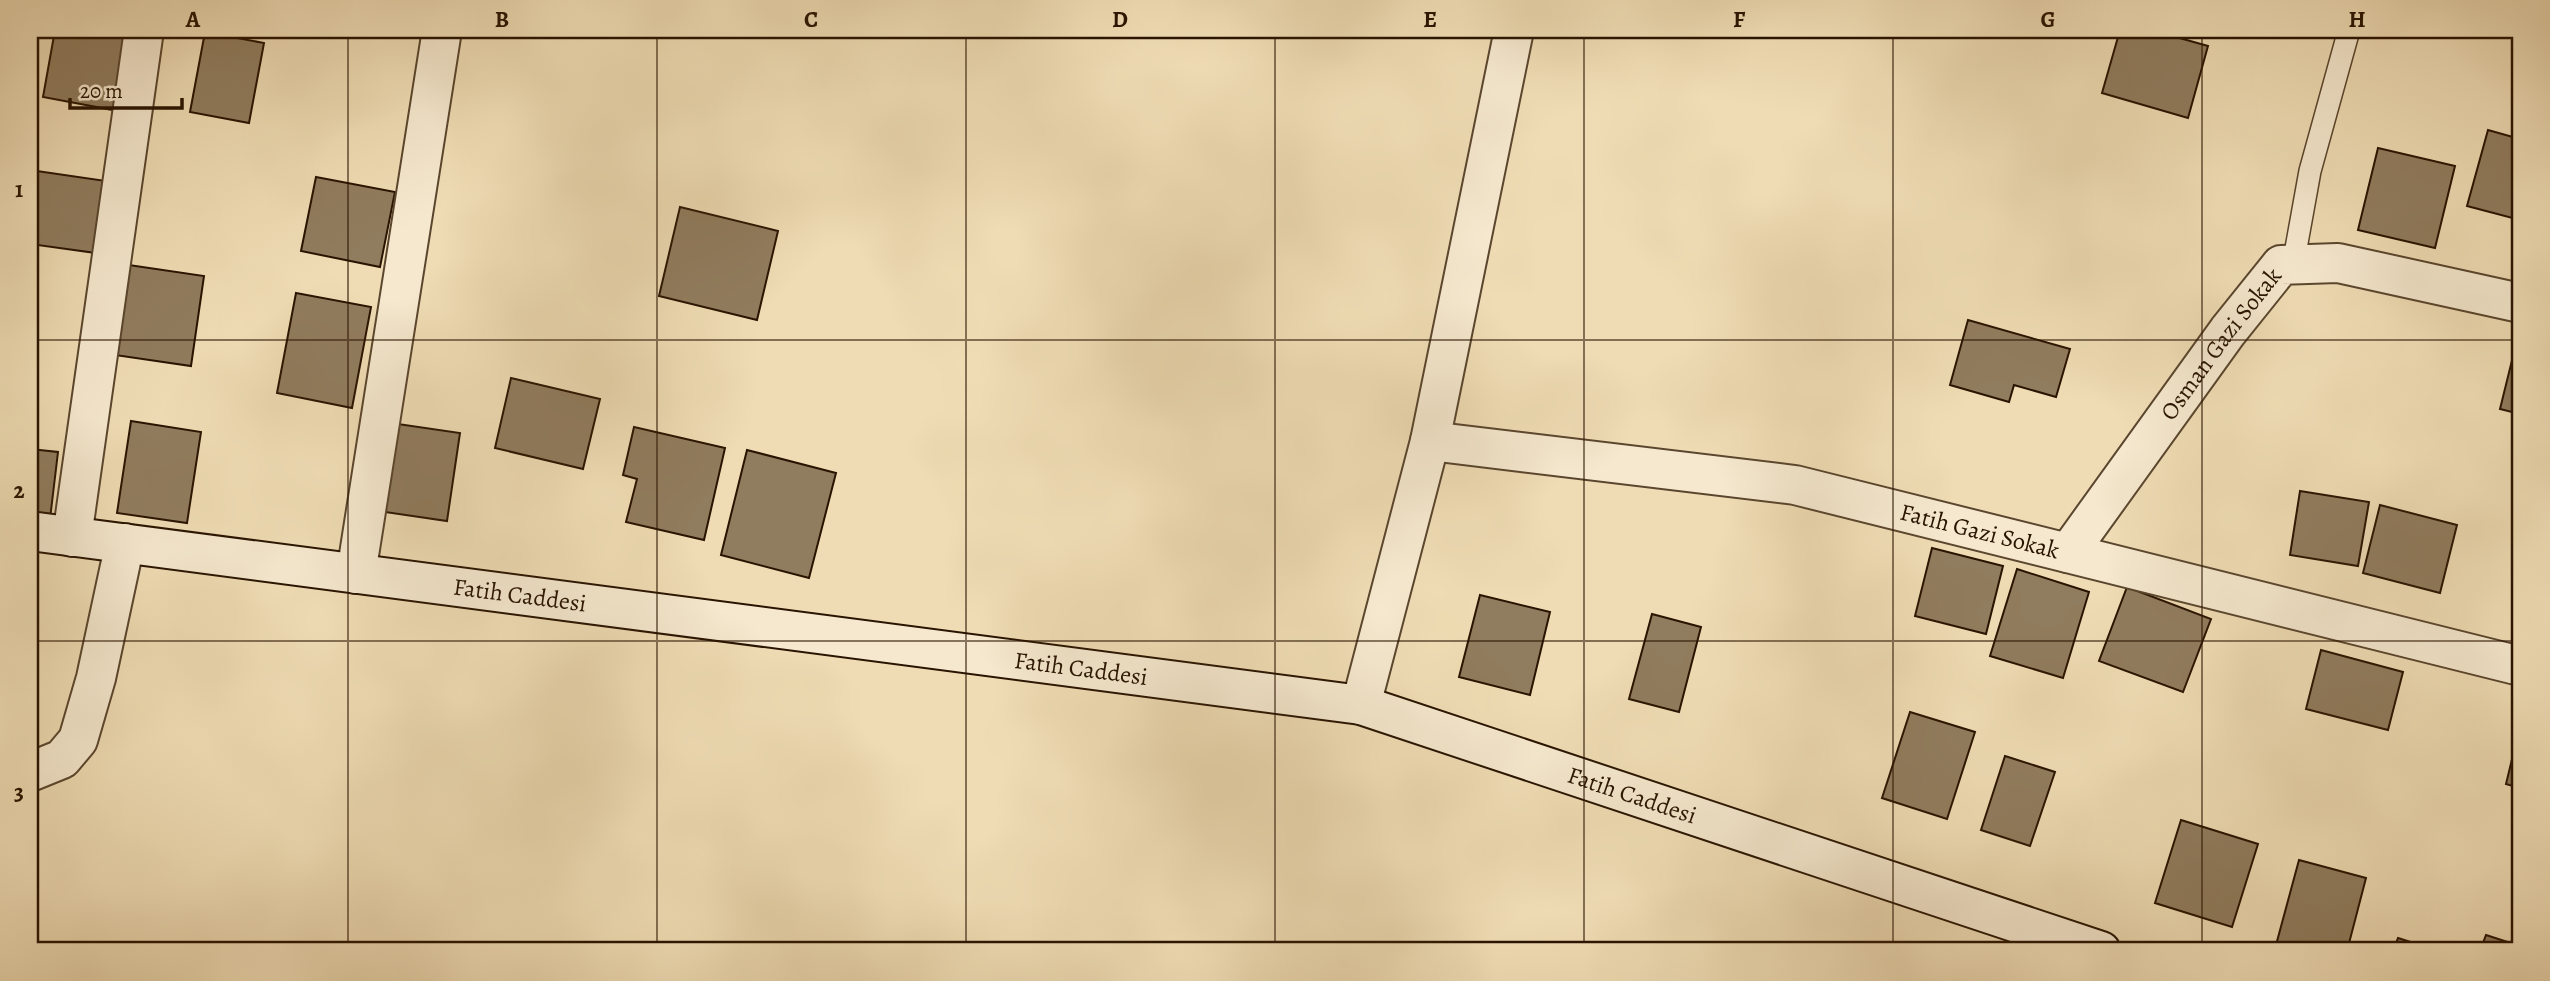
<svg xmlns="http://www.w3.org/2000/svg" width="2550" height="981" viewBox="0 0 2550 981" font-family="Alegreya,serif">
	<rect width="100%" height="100%" fill="#efdcb4"/>
	<filter id="stains"><feTurbulence type="fractalNoise" baseFrequency=".00286" numOctaves="4"/><feColorMatrix values="0 0 0 0 .2 0 0 0 0 .09 0 0 0 0 .02 0 0 0 .5 -.17"/></filter>
	<radialGradient id="worn" r=".72"><stop offset=".6" stop-color="#630" stop-opacity="0"/><stop offset="1" stop-color="#630" stop-opacity=".3"/></radialGradient>
	<g fill="#907c5e" stroke="#291401" stroke-width="2">
		<path d="M55 30H114L133 33 118 111 43 97Z"/>
		<path d="M2120 30H2151L2208 46 2188 118 2102 93Z"/>
		<path d="M205 32 264 43 249 123 190 112Z"/>
		<path d="M2488 130 2520 139V220L2467 206Z"/>
		<path d="M2378 148 2455 166 2435 248 2358 230Z"/>
		<path d="M30 170 106 181 96 253 30 244Z"/>
		<path d="M316 177 395 192 380 267 301 251Z"/>
		<path d="M680 207 778 231 757 320 659 296Z"/>
		<path d="M122 264 204 276 191 366 108 354Z"/>
		<path d="M296 293 371 307 352 408 277 393Z"/>
		<path d="M1968 320 2070 349 2056 397 2014 385 2009 402 1950 385Z"/>
		<path d="M2517 340 2520 341V414L2500 409Z"/>
		<path d="M511 378 600 399 583 469 495 448Z"/>
		<path d="M131 421 201 432 187 523 117 513Z"/>
		<path d="M391 423 460 433 447 521 378 511Z"/>
		<path d="M634 427 725 448 704 540 626 522 637 479 623 475Z"/>
		<path d="M30 449 58 452 50 519 30 516Z"/>
		<path d="M747 450 836 473 809 578 721 555Z"/>
		<path d="M2300 491 2369 502 2358 566 2290 555Z"/>
		<path d="M2380 505 2457 525 2440 593 2363 573Z"/>
		<path d="M1932 548 2003 566 1986 634 1915 616Z"/>
		<path d="M2017 569 2089 592 2063 678 1990 656Z"/>
		<path d="M2127 587 2211 619 2183 692 2099 661Z"/>
		<path d="M1480 595 1550 612 1530 695 1459 677Z"/>
		<path d="M1652 614 1701 627 1679 712 1629 699Z"/>
		<path d="M2321 650 2403 672 2388 730 2306 709Z"/>
		<path d="M1910 712 1975 732 1947 819 1882 798Z"/>
		<path d="M2520 726V788L2506 784Z"/>
		<path d="M2005 756 2055 772 2030 846 1981 830Z"/>
		<path d="M2181 820 2258 844 2232 927 2155 903Z"/>
		<path d="M2299 860 2366 878 2347 951H2300L2276 945Z"/>
		<path d="M2486 935 2520 946V951H2480Z"/>
		<path d="M2398 938 2439 951H2393Z"/>
	</g>
	<g fill="none" stroke-linecap="round" stroke-linejoin="round">
		<g stroke="#5a462e" stroke-width="24">
			<path id="lane" d="M2293 265 2310 171 2349 30"/>
		</g>
		<g stroke="#5a462e" stroke-width="42">
			<g id="street">
				<path id="s1" d="M1430 441 1795 485 2520 666"/>
				<path d="M72 537 144 30"/>
				<path id="s2" d="M2068 553 2228 331 2281 265 2338 263 2520 303"/>
				<path d="M356 574 442 30"/>
				<path d="M1361 705 1430 441 1514 30"/>
				<path d="M30 772 62 759 78 740 96 678 125 543"/>
			</g>
		</g>
		<g stroke="#291401" stroke-width="42">
			<g id="secondary">
				<path id="s3" d="M30 531 1361 705 2101 951"/>
			</g>
		</g>
		<use href="#lane" stroke="#f5e8ce" stroke-width="21"/>
		<use href="#street" stroke="#f5e8ce" stroke-width="38"/>
		<use href="#secondary" stroke="#f5e8ce" stroke-width="38"/>
	</g>
	<path fill="none" stroke="#291401" stroke-width="2" stroke-opacity="0.55" d="M348 30V951M657 30V951M966 30V951M1275 30V951M1584 30V951M1893 30V951M2202 30V951M30 340H2520M30 641H2520"/>
	<g text-anchor="middle" dominant-baseline="central" stroke-width="5" stroke-linejoin="round" paint-order="stroke">
		<g font-size="24" fill="#291401" stroke="#f5e8ce">
			<text stroke="none"><textPath href="#s2" startOffset="259">Osman Gazi Sokak</textPath></text>
			<text stroke="none"><textPath href="#s1" startOffset="558">Fatih Gazi Sokak</textPath></text>
			<text stroke="none"><textPath href="#s3" startOffset="494">Fatih Caddesi</textPath></text>
			<text stroke="none"><textPath href="#s3" startOffset="1060">Fatih Caddesi</textPath></text>
			<text stroke="none"><textPath href="#s3" startOffset="1628">Fatih Caddesi</textPath></text>
		</g>
	</g>
	<rect width="2550" height="981" fill="none" stroke="#efdcb4" stroke-width="77"/>
	<path d="M70 98v10h112v-10" fill="none" stroke="#291401" stroke-width="3.5"/>
	<text x="80" y="98" font-size="21" fill="#291401" stroke="#f5e8ce" stroke-width="5" paint-order="stroke">20 m</text>
	<rect x="38" y="38" width="2474" height="904" fill="none" stroke="#291401" stroke-width="2.5"/>
	<g font-size="23" text-anchor="middle" font-weight="bold" fill="#291401">
		<text x="193" y="27">A</text>
		<text x="502" y="27">B</text>
		<text x="811" y="27">C</text>
		<text x="1120" y="27">D</text>
		<text x="1430" y="27">E</text>
		<text x="1739" y="27">F</text>
		<text x="2048" y="27">G</text>
		<text x="2357" y="27">H</text>
		<text x="19" y="197">1</text>
		<text x="19" y="498">2</text>
		<text x="19" y="800">3</text>
	</g>
	<rect width="100%" height="100%" filter="url(#stains)"/>
	<rect width="100%" height="100%" fill="url(#worn)"/>
</svg>
